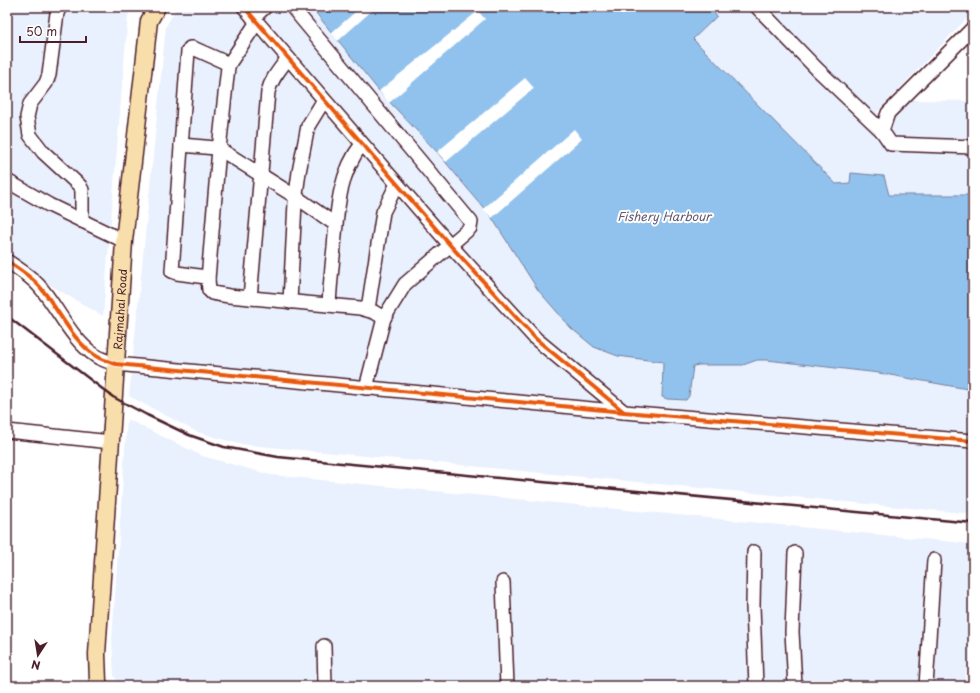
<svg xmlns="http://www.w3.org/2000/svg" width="980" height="693" viewBox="0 0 980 693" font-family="'Playpen Sans',sans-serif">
	<rect width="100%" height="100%" fill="#fff"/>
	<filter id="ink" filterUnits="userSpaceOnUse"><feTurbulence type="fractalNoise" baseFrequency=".025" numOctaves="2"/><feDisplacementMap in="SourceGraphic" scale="8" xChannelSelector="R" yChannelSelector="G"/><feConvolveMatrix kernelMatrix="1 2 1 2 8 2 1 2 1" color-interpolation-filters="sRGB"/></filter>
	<g filter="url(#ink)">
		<g fill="#e9f0fe">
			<path d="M7 7H134L128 15 103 316 7 260Z"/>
			<path d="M177 7H311L379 91 437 152 492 218 538 290 571 328 641 358 663 362 661 392 662 397 667 399H686L693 366 699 365H743L757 360H767L879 373 973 390V514L239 444 197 432 129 396 166 26Z"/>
			<path d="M709 7H973V12L877 112 890 122 911 100 973 101V195H889L884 176 851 173 850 183 836 184 693 39 717 16Z"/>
			<path d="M127 419 202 456 271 475 973 544V668L966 669 965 686H121L114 676 112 640Z"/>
		</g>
		<path fill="#91c2ed" stroke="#75819f" d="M311 7H709L717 16 693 39 836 184 850 183 851 173 884 176 889 195H973V390L879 373 767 360H757L743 365H699L693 366 689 396 686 400 667 399 662 397 663 362 618 356 594 347 571 328 538 290 492 218 437 152 379 91Z"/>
		<g fill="#fff">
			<path d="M361 7H376L338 41 331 33Z"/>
			<path d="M478 11 485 19 389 103 379 91Z"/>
			<path d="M525 78 534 88 446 162 437 152Z"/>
			<path d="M574 129 582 139 492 218 483 209Z"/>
		</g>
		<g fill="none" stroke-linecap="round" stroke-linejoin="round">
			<g stroke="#4a1f2b" stroke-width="16">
				<g id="minor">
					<path d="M60 7 57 13 49 75 46 83 30 104 27 117 30 135 43 152 80 186 82 190V221"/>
					<path d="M244 7 450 245 536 339 624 412"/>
					<path d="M292 7 471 222 470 228 405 284 384 318 366 388"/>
					<path d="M757 7 817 69 882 131"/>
					<path d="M253 18 265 7"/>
					<path d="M973 28 888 113 882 131 891 144 973 147"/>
					<path d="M229 64 193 48H190L188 51 172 271 177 273 206 277 208 279 209 290 212 293 229 296 360 308 374 312 384 318"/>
					<path d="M181 145 216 148 221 150 296 197 335 224"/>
					<path d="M7 181 49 205 124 241"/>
					<path d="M7 261C20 270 35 279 44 292 61 314 73 341 96 356 102 360 110 362 116 364L624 412 973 441"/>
					<path d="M208 279 219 149 228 67 229 64 257 22"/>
					<path d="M250 298 268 92C271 79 280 69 288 58"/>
					<path d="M290 302 295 202 299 172 308 126 324 100"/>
					<path d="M329 305C330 286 332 266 334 247 337 210 339 173 362 144"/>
					<path d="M368 309 383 212 397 184"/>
					<path d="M7 431 111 442"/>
					<path d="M754 552 753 606 756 686"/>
					<path d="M795 553 792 632 795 686"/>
					<path d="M503 582 507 686"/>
					<path d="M324 646 325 686"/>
					<path d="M926 686 934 560"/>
				</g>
			</g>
			<g stroke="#4a1f2b" stroke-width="19">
				<g id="major">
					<path id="s1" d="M100 686 98 682 97 654 124 241 149 21 157 7"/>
				</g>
			</g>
			<use href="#minor" stroke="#fff" stroke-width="13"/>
			<use href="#major" stroke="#f8deab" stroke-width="16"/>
			<path stroke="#4a1f2b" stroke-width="2.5" d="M7 316 113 397 147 415 189 435 224 447 278 457 973 523"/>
			<g stroke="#fff" stroke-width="6">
				<g id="cycleway">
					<path d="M244 7 450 245 536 339 624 412"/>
					<path d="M7 261C20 270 35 279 44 292 61 314 73 341 96 356 102 360 110 362 116 364L624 412 973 441"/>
				</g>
			</g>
			<use href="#cycleway" stroke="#e8590c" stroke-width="4"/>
		</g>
	</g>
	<g text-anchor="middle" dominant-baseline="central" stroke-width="4" stroke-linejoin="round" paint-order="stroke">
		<g font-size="11" fill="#4a1f2b" stroke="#fff">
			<text stroke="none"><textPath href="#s1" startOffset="378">Rajmahal Road</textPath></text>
		</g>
		<g font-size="12" font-style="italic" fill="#63586f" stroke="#fff">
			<text x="664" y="216">Fishery Harbour</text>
		</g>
	</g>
	<rect width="980" height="693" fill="none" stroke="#fff" stroke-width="24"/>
	<rect x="12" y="12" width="956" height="669" fill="none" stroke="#4a1f2b" stroke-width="1.5" filter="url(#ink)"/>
	<g transform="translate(38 655) rotate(192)" stroke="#ffffff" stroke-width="3" paint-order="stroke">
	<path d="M0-3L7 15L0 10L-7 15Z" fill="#4a1f2b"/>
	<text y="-6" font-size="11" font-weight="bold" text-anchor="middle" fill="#4a1f2b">N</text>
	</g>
	<path d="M20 36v6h66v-6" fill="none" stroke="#4a1f2b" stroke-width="2"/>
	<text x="26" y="36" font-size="12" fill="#4a1f2b" stroke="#ffffff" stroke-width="3" paint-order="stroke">50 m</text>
</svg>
